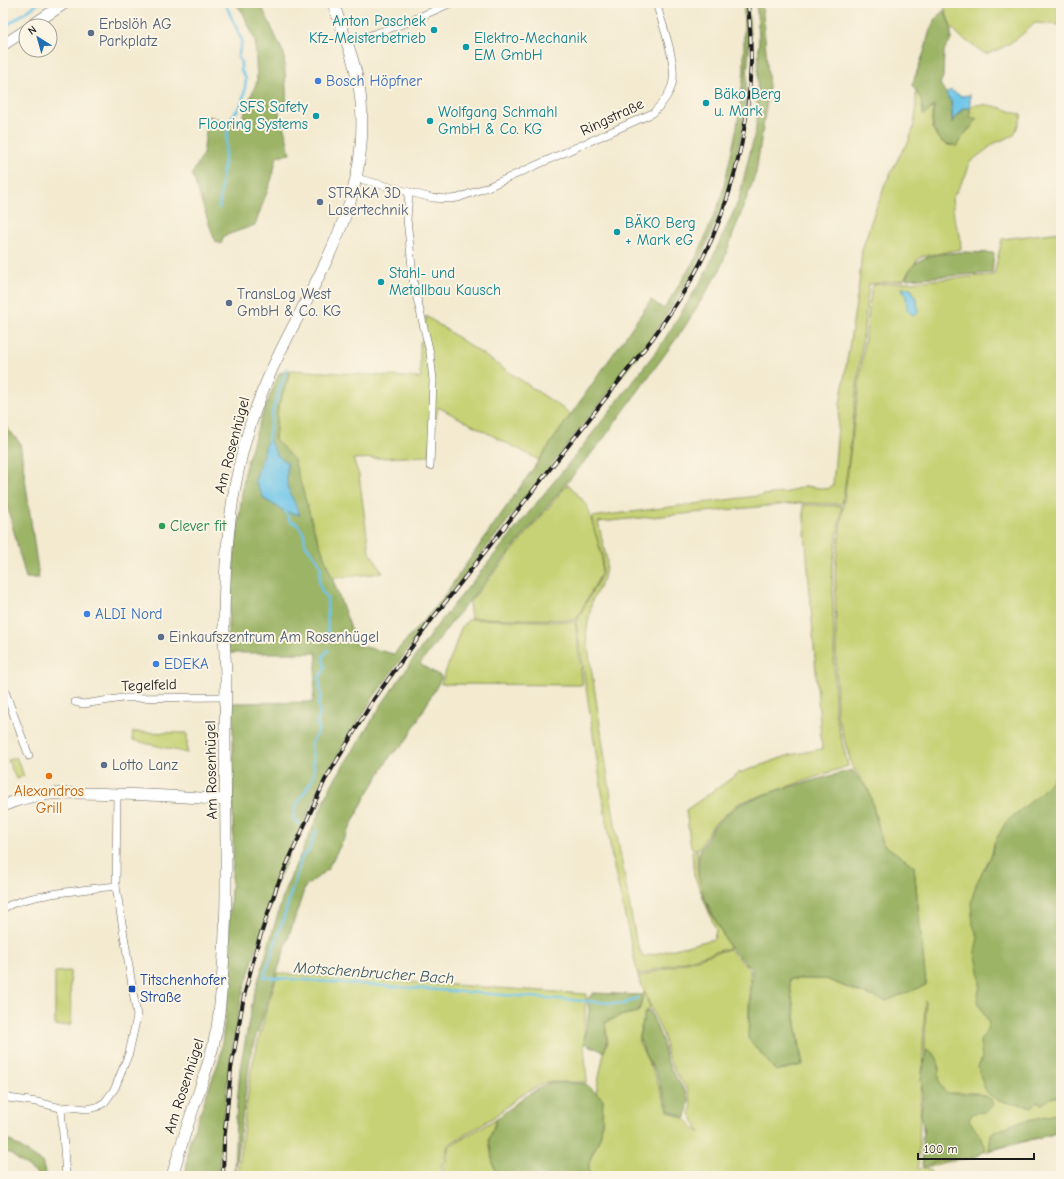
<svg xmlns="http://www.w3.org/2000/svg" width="1064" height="1179" viewBox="0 0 1064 1179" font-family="'Comic Neue',sans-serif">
	<rect width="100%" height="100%" fill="#fcf5e5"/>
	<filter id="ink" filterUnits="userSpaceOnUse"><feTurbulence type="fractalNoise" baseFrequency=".025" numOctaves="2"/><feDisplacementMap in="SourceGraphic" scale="8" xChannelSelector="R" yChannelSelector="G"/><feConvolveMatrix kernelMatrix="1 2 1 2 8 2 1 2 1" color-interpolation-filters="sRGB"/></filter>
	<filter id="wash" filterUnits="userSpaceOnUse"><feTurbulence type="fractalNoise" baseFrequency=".012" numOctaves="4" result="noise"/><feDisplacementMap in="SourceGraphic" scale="16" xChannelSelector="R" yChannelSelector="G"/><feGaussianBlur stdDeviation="0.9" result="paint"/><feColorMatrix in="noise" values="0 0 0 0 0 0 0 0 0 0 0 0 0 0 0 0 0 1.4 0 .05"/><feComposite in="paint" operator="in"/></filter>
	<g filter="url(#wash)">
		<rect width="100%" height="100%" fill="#f3ead0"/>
		<g fill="#c6d274" stroke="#717748" fill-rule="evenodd">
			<path d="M943 3H1061V25L1035 23C1020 37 1006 48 986 54L962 38 951 27Z"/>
			<path d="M916 92 921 99 923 115 934 106C929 119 932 140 948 145 950 146 955 145 958 146L962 136 971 128 977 119 970 117V106C988 101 1006 110 1022 115L1014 135 995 143 970 162 966 175 952 199 955 223 960 234 961 249 920 257 910 269 904 280 869 284 847 472 842 504 800 503 598 522 607 561 604 578 592 601 586 634 616 830 636 941 643 957 714 939 716 930 694 875 692 851 697 850V869L709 910 724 935 729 948 638 975 612 858 576 622 602 574 603 556 593 525 592 517 788 492 804 486 828 489 833 485 840 405 859 284 862 250 875 210 881 197 885 184 900 155 908 143 913 129 916 111Z"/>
			<path d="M1061 232V1132L923 1168 930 1169 932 1176H590C585 1161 596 1150 600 1137 603 1126 602 1110 603 1099L596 1093 604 1052 608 1042 605 1023 618 1017 639 1011 644 992 650 1008 645 1012 643 1022 639 1034V1043L653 1071 669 1112 685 1119 700 1133 690 1113 692 1104 687 1089 676 1074 667 1055 664 1037 638 977 729 949 750 970 748 1038 776 1071 803 1065 789 979H826L858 992 886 1000 926 984 914 867 883 844 869 791 852 766 837 715 835 569 872 285 994 275 1002 239ZM926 1001 922 1168 918 1169 925 1001Z"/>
			<path d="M426 316 571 414 539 460 438 407 429 456 353 459 359 475 369 551 383 573 332 578 314 529 275 439 278 407 291 370 421 378 420 373V342L423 340Z"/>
			<path d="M568 484 587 505 602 556 601 574 576 620 471 618 469 603Z"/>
			<path d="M803 505 842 506 832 569 834 643 835 713 848 766 739 803 713 825 699 849 691 848 686 810 739 773 790 755 822 749Z"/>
			<path d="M469 619 575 622 583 685 441 684 453 652 461 628Z"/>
			<path d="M133 732 187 733V753L132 740Z"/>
			<path d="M16 757 24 776 16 779 8 760Z"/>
			<path d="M70 971 71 1025 55 1026V972Z"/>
			<path d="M278 973 586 994 584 1045 587 1082H546L518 1097 494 1117 448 1145 439 1176H237L251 1070 264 1018Z"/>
			<path d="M496 1119 489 1140 493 1164 497 1176H442L449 1146Z"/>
		</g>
		<g fill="#9cb466" stroke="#5c6841">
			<path d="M235 3H260L284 54 287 108 278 110 286 135 290 154 277 156 272 178 255 225 224 236 221 244 215 241 192 174 203 154 208 116 240 125 257 81 255 40 243 13Z"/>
			<path d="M744 3H748L750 38 743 126 727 197 694 272 651 339 427 623 373 698 323 779 276 885 242 996 229 1067 218 1176H200L186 1172 189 1143 220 1058 227 1002 229 924 233 857V703L313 702 317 653H228L227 638 233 569 245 469 260 421 279 373 291 370 278 407 275 439 294 460 314 529 357 645 394 654 439 603 651 300 664 309 697 256 721 199 737 127 744 71Z"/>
			<path d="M756 3H762L769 87 756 173 720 270 684 328 604 438 455 618 420 664 442 677 405 743 391 755 366 796 345 837 327 870 305 887 251 1052 234 1176 236 1117 240 1069 253 999 285 889 332 784 382 704 435 628 578 452 661 345 704 276 738 202 756 128 759 37Z"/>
			<path d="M944 10 951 27V40L944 51 943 77 940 84 951 101 952 123 963 108H970V117L977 119C970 129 962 134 957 146 954 145 950 145 947 144 932 138 930 119 935 106 930 108 928 113 924 115L921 99 912 85C916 74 920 63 924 52 930 32 928 25 944 10Z"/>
			<path d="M962 252 994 253 992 273 906 279C912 254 941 254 962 252Z"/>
			<path d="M3 423 20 443 39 578H26L3 490Z"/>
			<path d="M1061 769V1096L1051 1098 1042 1104 1036 1102 1032 1107C1017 1103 993 1104 985 1089 982 1082 980 1074 978 1067L982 1058 980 1041 986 1032 989 1023 977 1001 980 985 979 970 975 952 978 937 973 925 971 903 976 884 992 854 994 843 1006 822 1035 798 1049 784 1057 772Z"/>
			<path d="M852 770 869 791 883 844 914 866 926 985 886 1001 859 992 826 979H789L802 1065 776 1071 748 1038 752 970 729 947 704 897 698 875 699 853 714 826 738 805 778 790Z"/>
			<path d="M593 993 643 995 638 1012 623 1015 605 1022 607 1042 604 1052 584 1043 589 1010 587 999Z"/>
			<path d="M650 1010 662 1040 666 1058 673 1073 685 1091 689 1100 686 1118 670 1111 655 1071 647 1058 639 1038 645 1013Z"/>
			<path d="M927 1049C929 1051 933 1053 935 1055 944 1068 933 1082 947 1093H977L991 1099 993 1105 985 1112 974 1113 969 1119C974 1129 983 1138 986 1149 975 1163 957 1158 941 1161 935 1162 929 1165 923 1167L922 1138 924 1129 921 1114 923 1095 921 1080Z"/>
			<path d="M548 1083H571L586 1084 603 1099C602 1110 603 1126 600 1137 596 1150 585 1161 590 1176H497L493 1164 489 1139 497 1119 521 1099Z"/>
			<path d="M1061 1113V1132L989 1150 991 1134 1015 1123Z"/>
			<path d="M3 1136 42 1162 46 1176H40L9 1153 3 1151Z"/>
		</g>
		<g fill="#6cc4e9" stroke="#447082">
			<path d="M950 90 961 96 970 95V108H963L956 116 953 123 951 101 946 94Z"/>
			<path d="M902 288H911C915 297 919 302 918 313L912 315 907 310 906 296Z"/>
			<path d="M268 438 277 455 287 463V486L300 515 286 512 264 499 255 481Z"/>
		</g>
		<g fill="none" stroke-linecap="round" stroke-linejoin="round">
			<g stroke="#6cc4e9" stroke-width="2.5">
				<path d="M3 28 39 3"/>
				<path d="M219 208 229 120 240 107 244 95 246 79 241 70V62L238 57 242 41 225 3"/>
				<path d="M268 440 273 409 287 368"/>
				<path d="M285 511 290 521 297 524 304 534 305 544 318 561 321 568 319 583 322 591 327 598 328 640"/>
				<path d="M299 824 294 819 295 808 313 778 314 768 311 745 319 729 317 723 320 713 318 704 321 695 319 678 325 668 323 657 328 650"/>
				<path d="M317 830 308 852 302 857 283 920 264 977 624 1004 637 998"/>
			</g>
		</g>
	</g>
	<g filter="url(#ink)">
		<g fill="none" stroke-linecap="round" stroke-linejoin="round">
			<g stroke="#67645b" stroke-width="8">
				<g id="street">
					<path d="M347 43 406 23 451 3"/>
					<path d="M356 178 432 198 450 199 458 198 490 186 653 113C661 105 669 96 672 85 678 65 662 23 656 3"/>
					<path d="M409 192 407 219 414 286 430 353 433 380 430 466"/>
					<path d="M3 686 29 756"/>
					<path d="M75 702 83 704 123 698 225 697"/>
					<path d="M3 909C20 895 91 889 116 886"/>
					<path d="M3 1093 8 1098 37 1102 61 1108 70 1107 87 1109 97 1107 105 1102 115 1088 129 1053 137 1016 116 886 117 794"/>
					<path d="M61 1108 66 1176"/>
				</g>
			</g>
			<g stroke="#67645b" stroke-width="12">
				<g id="secondary">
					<path d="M31 26 65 3"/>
					<path d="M3 45 26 30"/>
					<path d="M3 806C40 789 80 793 120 794 155 795 191 797 226 800"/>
					<path d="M172 1176C180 1149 188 1122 198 1095 207 1066 216 1043 219 1013 230 920 225 826 225 733 225 715 226 697 226 679 226 662 224 646 224 630 224 576 227 520 239 467 246 433 258 400 272 369 313 280 370 206 361 102 358 67 344 35 333 3"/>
				</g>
			</g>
			<use href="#street" stroke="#fff" stroke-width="7"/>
			<use href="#secondary" stroke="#fff" stroke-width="11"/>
			<g stroke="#1c1c1c" stroke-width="4">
				<path id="rail" d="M223 1176 224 1141 231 1069 244 996 257 946 277 886 325 780 374 699 429 623 652 339C667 318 682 296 695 273 730 209 749 134 751 61 751 41 750 22 748 3"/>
			</g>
			<use href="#rail" stroke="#fcf5e5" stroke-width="2.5" stroke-dasharray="8" stroke-linecap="butt"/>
		</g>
	</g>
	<g fill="#0f9aa8" stroke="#fcf5e5" stroke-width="1.5">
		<circle cx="434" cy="30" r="4"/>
		<circle cx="466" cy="47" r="4"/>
		<circle cx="706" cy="103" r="4"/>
		<circle cx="316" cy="116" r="4"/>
		<circle cx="430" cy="121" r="4"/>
		<circle cx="617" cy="232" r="4"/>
		<circle cx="381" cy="282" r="4"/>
	</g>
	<g fill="#5c6f8a" stroke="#fcf5e5" stroke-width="1.5">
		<circle cx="91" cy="33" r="4"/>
		<circle cx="320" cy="202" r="4"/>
		<circle cx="229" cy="303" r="4"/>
		<circle cx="161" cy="637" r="4"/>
		<circle cx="104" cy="765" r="4"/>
	</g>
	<g fill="#3f7fe0" stroke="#fcf5e5" stroke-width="1.5">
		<circle cx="318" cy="81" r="4"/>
		<circle cx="87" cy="614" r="4"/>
		<circle cx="156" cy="664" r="4"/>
	</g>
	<circle fill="#2e9e5b" stroke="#fcf5e5" stroke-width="1.5" cx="162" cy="526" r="4"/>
	<circle fill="#e8710a" stroke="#fcf5e5" stroke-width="1.5" cx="49" cy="776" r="4"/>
	<rect fill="#1a4fb4" stroke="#fcf5e5" stroke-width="1.5" x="128" y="985" width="8" height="8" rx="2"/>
	<g text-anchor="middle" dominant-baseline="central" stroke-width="4" stroke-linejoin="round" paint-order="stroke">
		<g font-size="15" fill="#0d838f" stroke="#fcf5e5" text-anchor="start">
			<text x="426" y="21" text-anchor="end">Anton Paschek<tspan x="426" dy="17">Kfz-Meisterbetrieb</tspan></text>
			<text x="474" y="38">Elektro-Mechanik<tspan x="474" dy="17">EM GmbH</tspan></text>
			<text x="714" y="94">Bäko Berg<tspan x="714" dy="17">u. Mark</tspan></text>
			<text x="308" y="107" text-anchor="end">SFS Safety<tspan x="308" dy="17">Flooring Systems</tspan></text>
			<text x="438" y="112">Wolfgang Schmahl<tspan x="438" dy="17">GmbH &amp; Co. KG</tspan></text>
			<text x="625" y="223">BÄKO Berg<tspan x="625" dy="17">+ Mark eG</tspan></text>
			<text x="389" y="273">Stahl- und<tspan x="389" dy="17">Metallbau Kausch</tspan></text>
		</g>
		<g font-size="15" fill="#4e5e75" stroke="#fcf5e5" text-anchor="start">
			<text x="99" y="24">Erbslöh AG<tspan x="99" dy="17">Parkplatz</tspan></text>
			<text x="328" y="193">STRAKA 3D<tspan x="328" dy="17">Lasertechnik</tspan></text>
			<text x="237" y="294">TransLog West<tspan x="237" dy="17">GmbH &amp; Co. KG</tspan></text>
			<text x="169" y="637">Einkaufszentrum Am Rosenhügel</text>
			<text x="112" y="765">Lotto Lanz</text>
		</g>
		<g font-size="15" fill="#366cbe" stroke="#fcf5e5" text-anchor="start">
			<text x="326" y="81">Bosch Höpfner</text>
			<text x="95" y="614">ALDI Nord</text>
			<text x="164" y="664">EDEKA</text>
		</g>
		<g font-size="15" fill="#1c1c1c" stroke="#fcf5e5">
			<text transform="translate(612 117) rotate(-25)">Ringstraße</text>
			<text transform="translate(232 445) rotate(-75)">Am Rosenhügel</text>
			<text transform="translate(149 685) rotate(-2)">Tegelfeld</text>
			<text transform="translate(211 770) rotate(-91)">Am Rosenhügel</text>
			<text transform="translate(184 1086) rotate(-72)">Am Rosenhügel</text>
		</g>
		<g font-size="15" fill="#27864d" stroke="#fcf5e5" text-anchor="start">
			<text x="170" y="526">Clever fit</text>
		</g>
		<g font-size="15" fill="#c56008" stroke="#fcf5e5">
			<text x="49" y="791">Alexandros<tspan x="49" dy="17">Grill</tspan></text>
		</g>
		<g font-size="15" fill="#164399" stroke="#fcf5e5" text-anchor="start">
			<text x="140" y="980">Titschenhofer<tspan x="140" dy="17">Straße</tspan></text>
		</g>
		<g font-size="16" font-style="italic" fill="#385764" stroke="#fcf5e5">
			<text transform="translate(374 973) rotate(4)">Motschenbrucher Bach</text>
		</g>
	</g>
	<rect width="1064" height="1179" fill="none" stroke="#fcf5e5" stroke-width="16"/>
	<g transform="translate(38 38) rotate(323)"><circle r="19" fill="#fcf5e5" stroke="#a29e95"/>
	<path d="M0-3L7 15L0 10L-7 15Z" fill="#1f6fb2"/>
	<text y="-6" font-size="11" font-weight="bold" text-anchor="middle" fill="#1c1c1c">N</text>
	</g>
	<path d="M918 1153v6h116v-6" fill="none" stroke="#1c1c1c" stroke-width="2"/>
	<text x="924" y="1153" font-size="12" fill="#1c1c1c" stroke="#fcf5e5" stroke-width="3" paint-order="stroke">100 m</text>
</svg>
